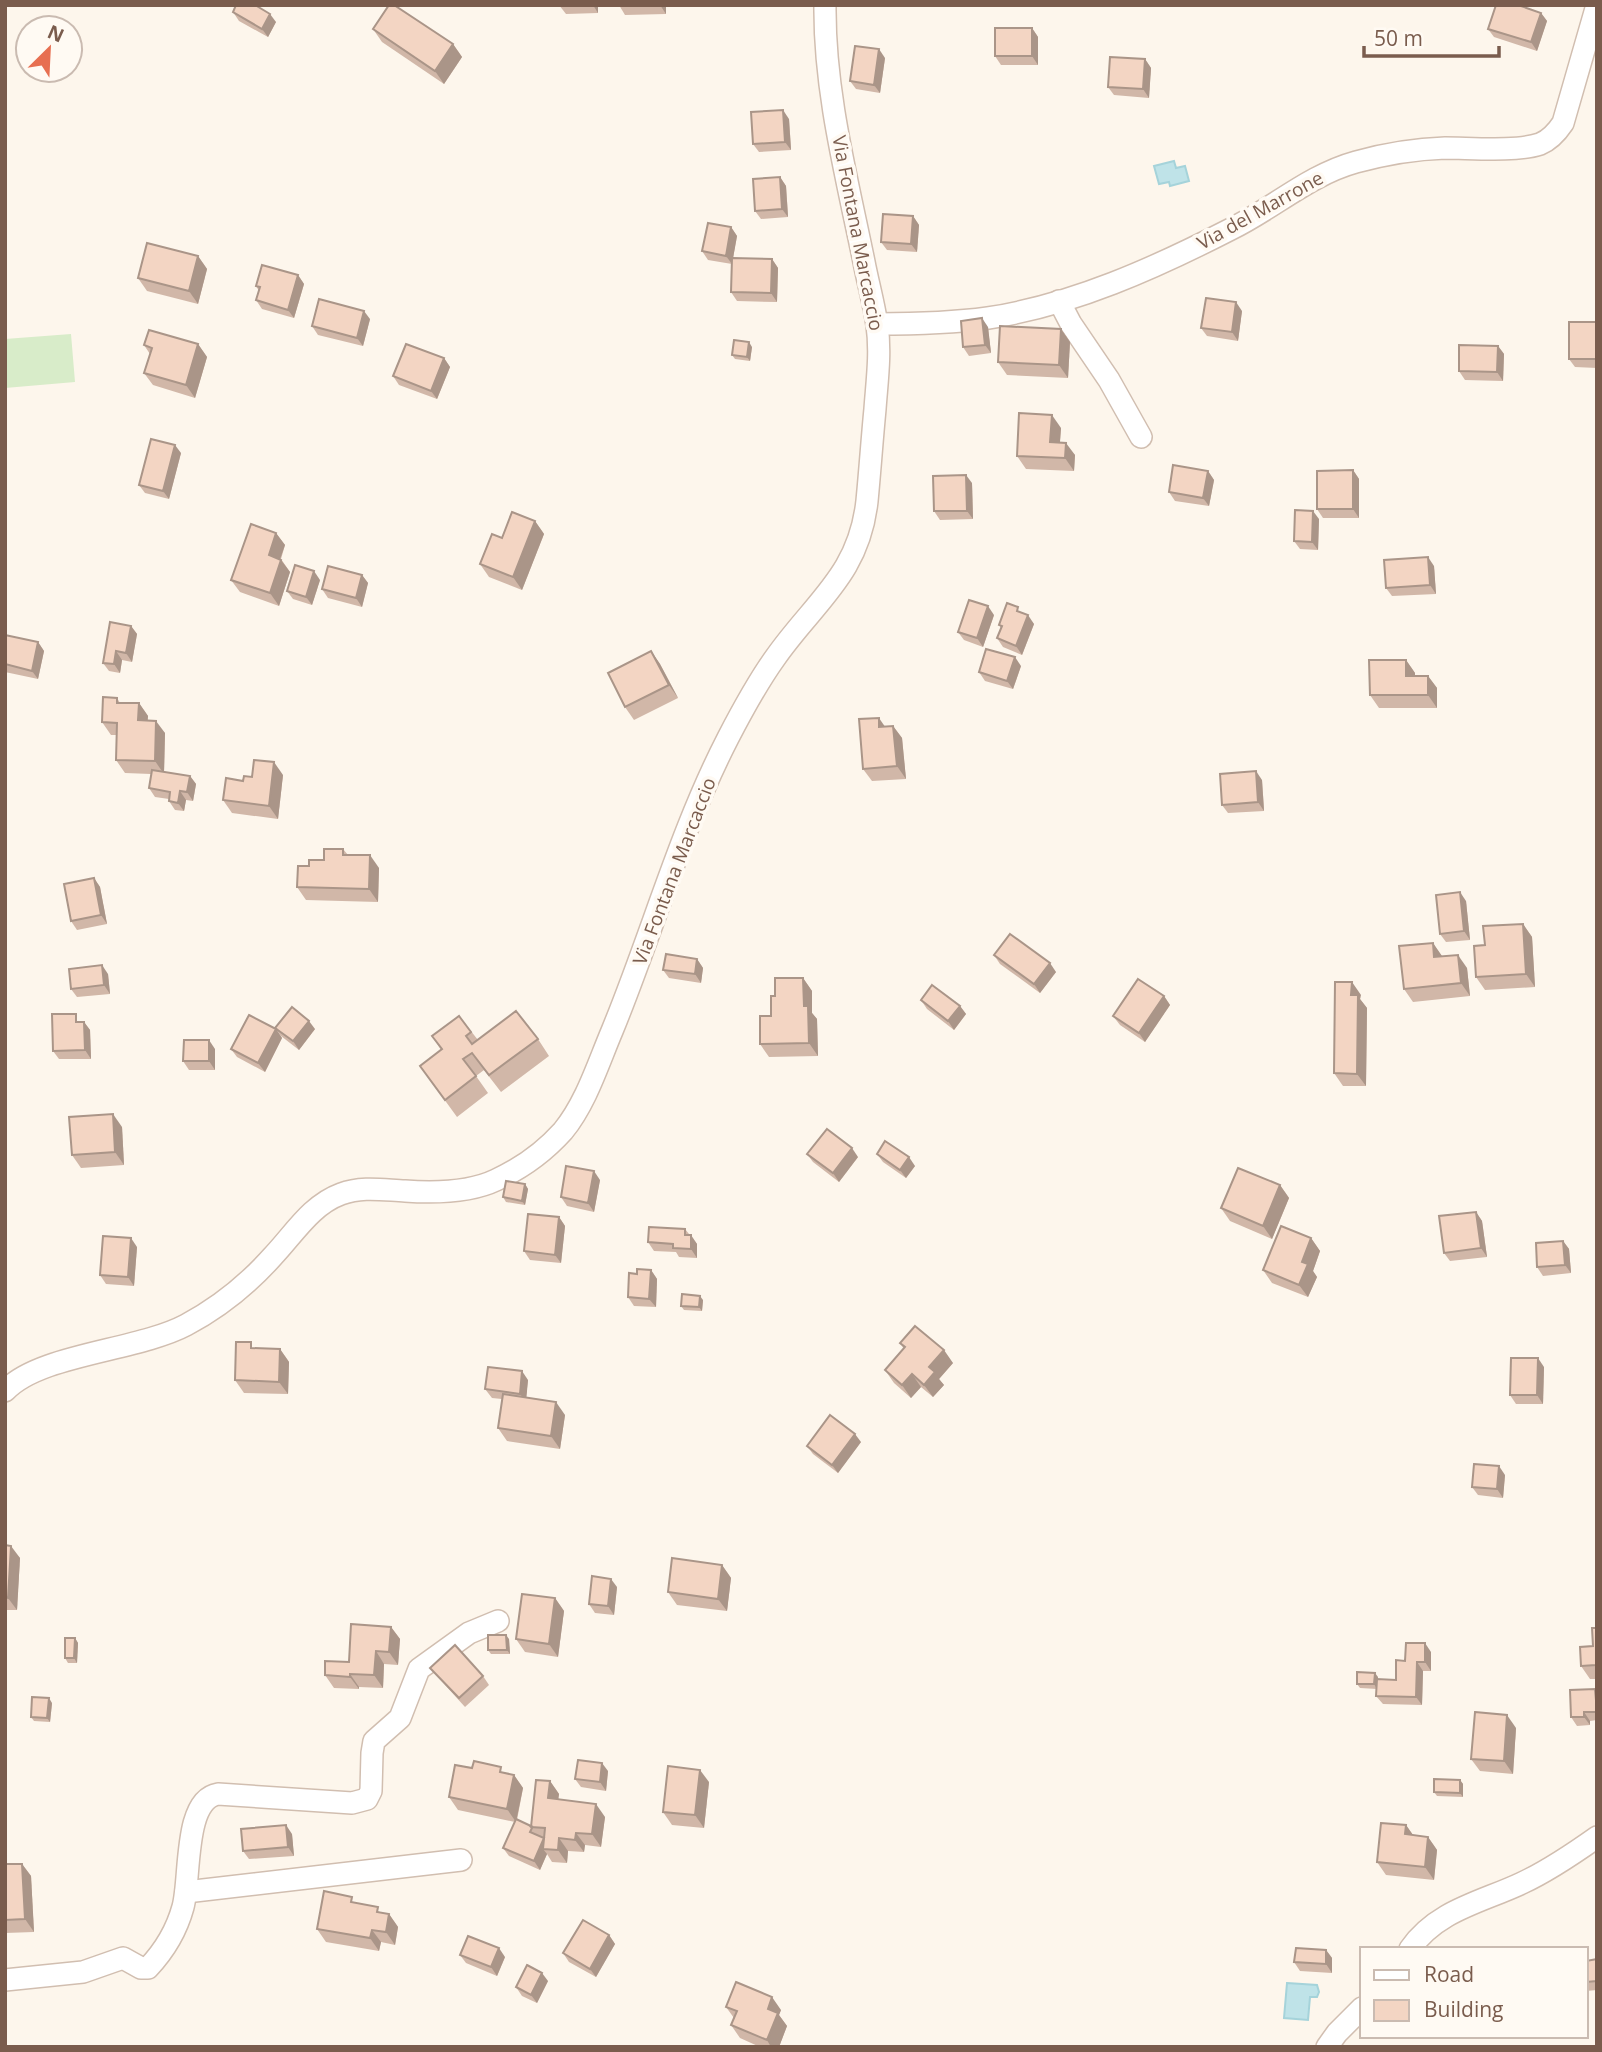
<svg xmlns="http://www.w3.org/2000/svg" width="1602" height="2052" viewBox="0 0 1602 2052" font-family="'Open Sans',sans-serif">
	<rect width="100%" height="100%" fill="#fdf6ec"/>
	<path fill="#d8ecc9" d="M71 334 75 382 5 388V339Z"/>
	<g fill="#bfe3e8" stroke="#a5d3da" stroke-width="2">
		<path d="M1174 161 1176 168 1185 166 1189 181 1170 186 1169 182 1159 184 1154 166Z"/>
		<path d="M1287 1983 1317 1985 1319 1992 1317 1997H1310L1308 2020 1284 2018Z"/>
	</g>
	<g fill="none" stroke-linecap="round" stroke-linejoin="round">
		<g stroke="#d1beb0" stroke-width="24">
			<g id="street">
				<path d="M1059 301 1071 324 1109 380 1141 437"/>
				<path d="M877 324C914 324 952 323 988 318 1073 305 1155 268 1231 229 1274 208 1309 175 1356 162 1385 154 1415 149 1445 148 1471 148 1516 152 1540 144 1550 140 1557 132 1563 123L1597 5"/>
				<path d="M5 1391C39 1354 137 1351 186 1325 218 1308 249 1283 273 1256 294 1234 311 1205 341 1194 362 1186 383 1190 405 1191 434 1193 469 1193 496 1180 520 1169 545 1151 563 1131 586 1103 598 1064 612 1031 652 934 680 831 728 738 742 711 757 683 775 658 814 602 859 575 867 501 870 470 872 440 875 409 877 381 881 353 877 325 874 304 868 283 864 262 847 178 824 91 825 5"/>
				<path d="M186 1892 461 1860"/>
				<path d="M1410 1949C1437 1910 1482 1902 1522 1883 1548 1871 1573 1854 1597 1837"/>
				<path d="M5 1980 83 1972 123 1958 141 1968H148C164 1951 177 1929 183 1907 191 1879 183 1800 218 1794L352 1803 367 1799 371 1791 372 1753 374 1741 400 1718 419 1669 469 1633 498 1621"/>
				<path d="M1327 2047 1337 2033 1362 2008"/>
			</g>
		</g>
		<use href="#street" stroke="#fff" stroke-width="21"/>
	</g>
	<g fill="#d1b7a8">
		<path d="M559 5H598V13L566 14Z"/>
		<path d="M619 5H666V14L625 15Z"/>
		<path d="M233 12 276 22 268 37 239 21Z"/>
		<path d="M1541 13 1547 21 1537 51 1494 37 1488 29Z"/>
		<path d="M1032 28 1038 37V65H1001L995 56Z"/>
		<path d="M373 29 453 44 462 57 444 84 382 42Z"/>
		<path d="M885 58 880 93 856 89 850 81Z"/>
		<path d="M1145 59 1151 68 1149 98 1114 95 1108 87Z"/>
		<path d="M789 119 791 150 759 152 753 144Z"/>
		<path d="M780 177 786 186 788 217 761 219 755 211Z"/>
		<path d="M913 216 919 225 917 252 887 250 881 242Z"/>
		<path d="M731 227 737 236 733 258 772 259 778 268 777 302 737 301 731 292 732 264 708 260 702 251Z"/>
		<path d="M198 256 207 269 198 304 147 291 138 278Z"/>
		<path d="M298 275 304 284 294 318 262 309 256 300 259 291 256 286Z"/>
		<path d="M1242 311 1238 341 1207 336 1201 328Z"/>
		<path d="M370 319 363 346 318 335 312 326Z"/>
		<path d="M1597 322V368L1575 367 1569 359Z"/>
		<path d="M988 327 991 353 969 356 963 347Z"/>
		<path d="M1061 329 1070 342 1068 378 1007 375 998 362Z"/>
		<path d="M198 344 207 357 195 398 153 385 144 373 150 354 144 345Z"/>
		<path d="M1498 346 1504 354 1503 381 1465 380 1459 371Z"/>
		<path d="M752 347 750 361 735 359 732 355Z"/>
		<path d="M444 358 450 367 437 399 399 385 393 376Z"/>
		<path d="M1061 428 1060 442 1075 455 1074 471 1026 469 1017 456Z"/>
		<path d="M181 453 169 499 145 493 139 485Z"/>
		<path d="M1353 470 1359 479V518H1323L1317 509Z"/>
		<path d="M1208 471 1214 480 1209 506 1175 501 1169 492Z"/>
		<path d="M972 483 973 519 940 520 934 511Z"/>
		<path d="M1319 519 1318 550 1300 549 1294 541Z"/>
		<path d="M535 521 544 534 522 590 489 577 480 564 502 538Z"/>
		<path d="M276 533 285 545 281 559 290 572 279 606 240 592 231 580Z"/>
		<path d="M1434 566 1436 594 1392 596 1386 588Z"/>
		<path d="M362 575 368 583 362 607 328 598 322 589Z"/>
		<path d="M320 580 312 605 293 599 287 591Z"/>
		<path d="M1022 613 1034 624 1022 655 1003 647 997 638 1001 628 999 625Z"/>
		<path d="M994 615 983 647 964 640 958 632Z"/>
		<path d="M131 626 137 634 132 662 122 660 120 673 109 671 103 663Z"/>
		<path d="M5 635 38 642 44 651 38 679 5 672Z"/>
		<path d="M651 651 660 664 678 698 634 720 625 707Z"/>
		<path d="M1406 660 1415 673V676H1428L1437 688V708H1379L1370 695Z"/>
		<path d="M1021 666 1013 689 985 681 979 672Z"/>
		<path d="M117 698 120 703H139L148 716 147 720 165 733 164 772 190 776 196 784 193 801 186 800 184 811 175 810 169 801V799L155 797 149 788 151 774 125 773 116 760V735H111L102 722Z"/>
		<path d="M885 726H893L902 738 906 779 872 781 863 769Z"/>
		<path d="M283 775 278 819 232 813 223 800 243 781 252 777Z"/>
		<path d="M1262 780 1264 811 1228 813 1222 805Z"/>
		<path d="M343 849 348 855 379 868 378 902 306 900 297 887 309 866 324 860Z"/>
		<path d="M94 878 100 887 107 924 77 930 71 921Z"/>
		<path d="M1466 901 1470 940 1446 942 1440 934Z"/>
		<path d="M1523 924 1532 937 1535 987 1485 990 1476 977 1485 945Z"/>
		<path d="M1433 943 1442 957 1467 968 1470 996 1413 1002 1404 989Z"/>
		<path d="M994 955 1056 972 1040 993 1000 964Z"/>
		<path d="M697 959 703 968 701 983 669 978 663 970Z"/>
		<path d="M108 974 110 994 77 997 71 989Z"/>
		<path d="M803 978 812 991V1013L817 1019 818 1056 769 1057 760 1044 771 1016 775 996Z"/>
		<path d="M1361 995 1360 999 1367 1008 1366 1086H1343L1334 1073Z"/>
		<path d="M1164 996 1170 1005 1145 1042 1120 1025 1113 1016Z"/>
		<path d="M921 1000 960 1006 966 1014 954 1030 927 1009Z"/>
		<path d="M459 1016 478 1040 538 1039 549 1056 501 1092 484 1070 476 1076 488 1093 457 1117 420 1066 441 1050 432 1036Z"/>
		<path d="M84 1022 90 1030 91 1059H59L53 1051Z"/>
		<path d="M275 1028 315 1029 299 1050 281 1036Z"/>
		<path d="M276 1029 282 1038 265 1072 237 1057 231 1049Z"/>
		<path d="M215 1049V1070H189L183 1061Z"/>
		<path d="M122 1127 124 1165 81 1168 72 1155Z"/>
		<path d="M807 1154 858 1157 839 1182 813 1162Z"/>
		<path d="M877 1154 915 1166 906 1178 883 1162Z"/>
		<path d="M600 1180 594 1212 567 1206 561 1197Z"/>
		<path d="M525 1184 528 1189 525 1205 506 1202 503 1197Z"/>
		<path d="M1280 1185 1289 1198 1272 1239 1230 1221 1221 1208Z"/>
		<path d="M1476 1212 1482 1221 1487 1257 1450 1261 1444 1253Z"/>
		<path d="M559 1217 565 1226 561 1263 530 1260 524 1251Z"/>
		<path d="M685 1229 697 1244V1258L679 1257 676 1252 654 1251 648 1242Z"/>
		<path d="M1311 1238 1320 1251 1313 1271 1317 1277 1308 1297 1272 1283 1263 1270Z"/>
		<path d="M1563 1241 1569 1249 1571 1273 1543 1276 1537 1267Z"/>
		<path d="M137 1247 134 1286 106 1284 100 1275Z"/>
		<path d="M651 1270 657 1279 656 1307 634 1306 628 1297 637 1274Z"/>
		<path d="M703 1300 702 1311 684 1310 681 1306Z"/>
		<path d="M900 1343 953 1363 939 1379 944 1385 933 1397 921 1387 911 1398 894 1383 885 1370 904 1349Z"/>
		<path d="M255 1348 280 1349 289 1362 288 1394 244 1393 235 1380Z"/>
		<path d="M1544 1367 1543 1404H1516L1510 1395Z"/>
		<path d="M528 1380 526 1397 565 1415 560 1449 507 1441 498 1428 502 1399 492 1398 485 1389Z"/>
		<path d="M861 1442 838 1473 813 1454 807 1446Z"/>
		<path d="M1505 1475 1503 1498 1478 1495 1472 1487Z"/>
		<path d="M5 1545 20 1558 17 1610H5Z"/>
		<path d="M722 1565 731 1578 727 1611 677 1605 668 1592Z"/>
		<path d="M617 1587 614 1615 595 1613 589 1604Z"/>
		<path d="M555 1598 564 1611 558 1657 525 1652 516 1639Z"/>
		<path d="M391 1627 400 1639 398 1665 384 1664 383 1688 359 1687V1689L334 1688 325 1675 349 1662Z"/>
		<path d="M1597 1628V1679H1590L1581 1666 1593 1646Z"/>
		<path d="M75 1638 78 1643 77 1663H68L65 1658Z"/>
		<path d="M509 1639 510 1654H491L488 1650Z"/>
		<path d="M1431 1652V1671H1423L1422 1705 1383 1704 1376 1696 1377 1689 1360 1688 1357 1684 1378 1677V1679L1396 1680 1405 1661Z"/>
		<path d="M430 1668 483 1676 489 1685 465 1707 437 1676Z"/>
		<path d="M1595 1689 1597 1691V1720L1590 1721V1725L1577 1726 1571 1717Z"/>
		<path d="M52 1703 50 1722 34 1721 31 1717Z"/>
		<path d="M1516 1728 1513 1774 1480 1771 1471 1759Z"/>
		<path d="M608 1771 606 1791 581 1787 575 1779Z"/>
		<path d="M506 1773 514 1775 523 1788 517 1820 531 1826 550 1781 559 1794 558 1799 605 1817 601 1847 585 1845 584 1852 568 1851 567 1863 552 1862 547 1854 540 1870 509 1856 503 1848 515 1822 458 1810 449 1797Z"/>
		<path d="M1460 1780 1463 1784V1797L1437 1796 1434 1792Z"/>
		<path d="M709 1782 704 1828 672 1825 663 1812Z"/>
		<path d="M1406 1825 1413 1835 1428 1837 1437 1850 1434 1880 1386 1875 1377 1862Z"/>
		<path d="M292 1834 294 1856 249 1859 243 1851Z"/>
		<path d="M5 1864H22L31 1876 34 1932 5 1933Z"/>
		<path d="M357 1903 382 1913 389 1914 398 1927 395 1945 381 1942 379 1951 326 1942 317 1929Z"/>
		<path d="M609 1935 615 1944 596 1977 569 1962 563 1953Z"/>
		<path d="M1326 1950 1332 1958V1973L1300 1971 1294 1962Z"/>
		<path d="M460 1955 505 1957 497 1976 466 1963Z"/>
		<path d="M1586 1959 1587 1961 1597 1960V1990L1586 1991Z"/>
		<path d="M548 1981 537 2003 522 1996 516 1987Z"/>
		<path d="M726 2007 781 2010 779 2015 787 2026 779 2047H760L740 2038 731 2025 734 2018Z"/>
	</g>
	<g fill="#aa9588">
		<path d="M593 5H598V13Z"/>
		<path d="M660 5H666V14Z"/>
		<path d="M1541 13 1547 21 1537 51 1531 42Z"/>
		<path d="M270 14 276 22 268 37 262 29Z"/>
		<path d="M1032 28 1038 37V65L1032 56Z"/>
		<path d="M453 44 462 57 444 84 435 71Z"/>
		<path d="M879 49 885 58 880 93 874 85Z"/>
		<path d="M1145 59 1151 68 1149 98 1143 89Z"/>
		<path d="M783 110 789 119 791 150 785 142Z"/>
		<path d="M780 177 786 186 788 217 782 209Z"/>
		<path d="M913 216 919 225 917 252 911 244Z"/>
		<path d="M731 227 737 236 732 264 726 256Z"/>
		<path d="M198 256 207 269 198 304 189 291Z"/>
		<path d="M772 259 778 268 777 302 771 293Z"/>
		<path d="M298 275 304 284 294 318 288 310Z"/>
		<path d="M1236 302 1242 311 1238 341 1232 332Z"/>
		<path d="M364 311 370 319 363 346 357 338Z"/>
		<path d="M982 318 988 327 991 353 985 345Z"/>
		<path d="M1061 329 1070 342 1068 378 1059 365Z"/>
		<path d="M749 342 752 347 750 361 747 357Z"/>
		<path d="M198 344 207 357 195 398 186 385Z"/>
		<path d="M1498 346 1504 354 1503 381 1497 372Z"/>
		<path d="M444 358 450 367 437 399 431 391Z"/>
		<path d="M1052 415 1061 428 1059 454 1050 442Z"/>
		<path d="M1066 443 1075 455 1074 471 1065 458Z"/>
		<path d="M175 445 181 453 169 499 163 491Z"/>
		<path d="M1353 470 1359 479V518L1353 509Z"/>
		<path d="M1208 471 1214 480 1209 506 1203 498Z"/>
		<path d="M966 475 972 483 973 519 967 511Z"/>
		<path d="M1313 511 1319 519 1318 550 1312 542Z"/>
		<path d="M535 521 544 534 522 590 513 577Z"/>
		<path d="M276 533 285 545 277 568 269 555Z"/>
		<path d="M1428 557 1434 566 1436 594 1430 585Z"/>
		<path d="M281 560 290 572 279 606 270 593Z"/>
		<path d="M314 571 320 580 312 605 306 597Z"/>
		<path d="M362 575 368 583 362 607 356 598Z"/>
		<path d="M988 606 994 615 983 647 977 638Z"/>
		<path d="M1028 615 1034 624 1022 655 1016 646Z"/>
		<path d="M131 626 137 634 132 662 126 653Z"/>
		<path d="M38 642 44 651 38 679 32 671Z"/>
		<path d="M116 651 122 660 120 673 114 664Z"/>
		<path d="M651 651 660 664 678 698 669 685Z"/>
		<path d="M1015 657 1021 666 1013 689 1007 681Z"/>
		<path d="M1406 660 1415 673V689L1406 676Z"/>
		<path d="M1428 676 1437 688V708L1428 695Z"/>
		<path d="M139 703 148 716 147 733 138 720Z"/>
		<path d="M879 718 888 731 879 727Z"/>
		<path d="M156 721 165 733 164 774 155 761Z"/>
		<path d="M893 726 902 738 906 779 897 766Z"/>
		<path d="M274 762 283 775 278 819 269 806Z"/>
		<path d="M1256 771 1262 780 1264 811 1258 802Z"/>
		<path d="M190 776 196 784 193 801 187 792Z"/>
		<path d="M180 791 186 800 184 811 178 803Z"/>
		<path d="M370 855 379 868 378 902 369 889Z"/>
		<path d="M94 878 100 887 107 924 101 915Z"/>
		<path d="M1460 892 1466 901 1470 940 1464 931Z"/>
		<path d="M1523 924 1532 937 1535 987 1526 974Z"/>
		<path d="M1433 943 1442 956 1443 970 1434 957Z"/>
		<path d="M1458 955 1467 968 1470 996 1461 983Z"/>
		<path d="M697 959 703 968 701 983 695 974Z"/>
		<path d="M1050 963 1056 972 1040 993 1034 984Z"/>
		<path d="M102 965 108 974 110 994 104 985Z"/>
		<path d="M803 978 812 991V1013L817 1019 818 1056 809 1043 804 1006Z"/>
		<path d="M1352 982 1361 995 1360 999 1367 1008 1366 1086 1357 1074 1351 995Z"/>
		<path d="M1164 996 1170 1005 1145 1042 1139 1033Z"/>
		<path d="M960 1006 966 1014 954 1030 948 1021Z"/>
		<path d="M309 1021 315 1029 299 1050 293 1041Z"/>
		<path d="M84 1022 90 1030 91 1059 85 1050Z"/>
		<path d="M276 1029 282 1038 265 1072 258 1063Z"/>
		<path d="M209 1040 215 1049V1070L209 1061Z"/>
		<path d="M113 1114 122 1127 124 1165 115 1152Z"/>
		<path d="M852 1148 858 1157 839 1182 833 1173Z"/>
		<path d="M909 1157 915 1166 906 1178 900 1170Z"/>
		<path d="M594 1171 600 1180 594 1212 588 1203Z"/>
		<path d="M525 1184 528 1189 525 1205 522 1201Z"/>
		<path d="M1280 1185 1289 1198 1272 1239 1263 1226Z"/>
		<path d="M1476 1212 1482 1221 1487 1257 1481 1248Z"/>
		<path d="M559 1217 565 1226 561 1263 555 1255Z"/>
		<path d="M691 1235 697 1244V1258L691 1249Z"/>
		<path d="M131 1238 137 1247 134 1286 128 1277Z"/>
		<path d="M1311 1238 1320 1251 1313 1271 1317 1277 1308 1297 1299 1285 1302 1262Z"/>
		<path d="M1563 1241 1569 1249 1571 1273 1565 1265Z"/>
		<path d="M651 1270 657 1279 656 1307 649 1299Z"/>
		<path d="M700 1296 703 1300 702 1311 699 1307Z"/>
		<path d="M280 1349 289 1362 288 1394 279 1382Z"/>
		<path d="M944 1350 953 1363 939 1379 944 1385 933 1397 924 1385 929 1367Z"/>
		<path d="M1538 1358 1544 1367 1543 1404 1537 1395Z"/>
		<path d="M522 1371 528 1380 526 1402 520 1394Z"/>
		<path d="M912 1374 921 1387 911 1398 902 1385Z"/>
		<path d="M556 1402 565 1415 560 1449 551 1436Z"/>
		<path d="M855 1434 861 1442 838 1473 832 1465Z"/>
		<path d="M1499 1466 1505 1475 1503 1498 1497 1489Z"/>
		<path d="M11 1546 20 1558 17 1610 8 1598Z"/>
		<path d="M722 1565 731 1578 727 1611 718 1599Z"/>
		<path d="M611 1579 617 1587 614 1615 608 1606Z"/>
		<path d="M555 1598 564 1611 558 1657 549 1644Z"/>
		<path d="M391 1627 400 1639 398 1665 389 1652Z"/>
		<path d="M506 1635 509 1639 510 1654 507 1650Z"/>
		<path d="M75 1638 78 1643 77 1663 74 1658Z"/>
		<path d="M1425 1643 1431 1652V1671L1425 1662Z"/>
		<path d="M376 1651 384 1664 383 1688 374 1675Z"/>
		<path d="M1417 1662 1423 1671 1422 1705 1416 1697Z"/>
		<path d="M1375 1673 1378 1677 1377 1689 1374 1684Z"/>
		<path d="M350 1674 359 1687V1689L350 1677Z"/>
		<path d="M49 1698 52 1703 50 1722 47 1718Z"/>
		<path d="M1584 1712 1590 1721V1725L1584 1717Z"/>
		<path d="M1507 1715 1516 1728 1513 1774 1504 1761Z"/>
		<path d="M602 1763 608 1771 606 1791 600 1782Z"/>
		<path d="M700 1770 709 1782 704 1828 695 1815Z"/>
		<path d="M514 1775 523 1788 516 1822 507 1809Z"/>
		<path d="M1460 1780 1463 1784V1797L1460 1793Z"/>
		<path d="M550 1781 559 1794 557 1811 548 1798Z"/>
		<path d="M596 1804 605 1817 601 1847 592 1834Z"/>
		<path d="M286 1825 292 1834 294 1856 288 1847Z"/>
		<path d="M1406 1825 1415 1838 1405 1834Z"/>
		<path d="M576 1833 585 1845 584 1852 575 1840Z"/>
		<path d="M1428 1837 1437 1850 1434 1880 1425 1867Z"/>
		<path d="M544 1838 543 1849 547 1854 540 1870 534 1861Z"/>
		<path d="M559 1838 568 1851 567 1863 558 1850Z"/>
		<path d="M22 1864 31 1876 34 1932 25 1919Z"/>
		<path d="M389 1914 398 1927 395 1945 386 1932Z"/>
		<path d="M372 1930 381 1942 379 1951 370 1938Z"/>
		<path d="M609 1935 615 1944 596 1977 590 1969Z"/>
		<path d="M499 1948 505 1957 497 1976 491 1967Z"/>
		<path d="M1326 1950 1332 1958V1973L1326 1964Z"/>
		<path d="M542 1973 548 1981 537 2003 531 1995Z"/>
		<path d="M772 1997 781 2010 779 2015 787 2026 779 2047H771L767 2040 768 2009Z"/>
	</g>
	<g fill="#f3d5c3" stroke="#aa9588" stroke-width="2">
		<path d="M236 5H255L270 14 262 29 233 12Z"/>
		<path d="M389 5H394L453 44 435 71 373 29Z"/>
		<path d="M1496 5H1518L1541 13 1531 42 1488 29Z"/>
		<rect x="995" y="28" width="37" height="28"/>
		<path d="M855 46 879 49 874 85 850 81Z"/>
		<path d="M1110 57 1145 59 1143 89 1108 87Z"/>
		<path d="M783 110 785 142 753 144 751 112Z"/>
		<path d="M780 177 782 209 755 211 753 179Z"/>
		<path d="M883 214 913 216 911 244 881 242Z"/>
		<path d="M708 223 731 227 726 256 702 251Z"/>
		<path d="M147 243 198 256 189 291 138 278Z"/>
		<path d="M732 258 772 259 771 293 731 292Z"/>
		<path d="M262 265 298 275 288 310 256 300 260 287 256 286Z"/>
		<path d="M1206 298 1236 302 1232 332 1201 328Z"/>
		<path d="M319 299 364 311 357 338 312 326Z"/>
		<path d="M982 318 985 345 963 347 961 321Z"/>
		<rect x="1569" y="322" width="28" height="37"/>
		<path d="M1000 326 1061 329 1059 365 998 362Z"/>
		<path d="M149 330 198 344 186 385 144 373 152 348 144 345Z"/>
		<path d="M734 340 749 342 747 357 732 355Z"/>
		<path d="M406 344 444 358 431 391 393 376Z"/>
		<path d="M1459 345 1498 346 1497 372 1459 371Z"/>
		<path d="M1019 413 1052 415 1050 442 1066 443 1065 458 1017 456Z"/>
		<path d="M151 439 175 445 163 491 139 485Z"/>
		<path d="M1173 465 1208 471 1203 498 1169 492Z"/>
		<path d="M1353 470V509H1317V471Z"/>
		<path d="M966 475 967 511H934L933 476Z"/>
		<path d="M1295 510 1313 511 1312 542 1294 541Z"/>
		<path d="M512 512 535 521 513 577 480 564 492 534 502 538Z"/>
		<path d="M251 524 276 533 269 555 281 560 270 593 231 580Z"/>
		<path d="M1428 557 1430 585 1386 588 1384 560Z"/>
		<path d="M295 565 314 571 306 597 287 591Z"/>
		<path d="M328 566 362 575 356 598 322 589Z"/>
		<path d="M969 600 988 606 977 638 958 632Z"/>
		<path d="M1007 603 1018 607 1017 611 1028 615 1016 646 997 638 1002 626 999 625Z"/>
		<path d="M110 622 131 626 126 653 116 651 114 664 103 663Z"/>
		<path d="M5 635 38 642 32 671 5 664Z"/>
		<path d="M986 649 1015 657 1007 681 979 672Z"/>
		<path d="M651 651 669 685 625 707 608 673Z"/>
		<path d="M1369 660H1406V676H1428V695H1370Z"/>
		<path d="M103 697 117 698V703H139L138 720 156 721 155 761 116 760 117 723 102 722Z"/>
		<path d="M879 718V727L893 726 897 766 863 769 859 719Z"/>
		<path d="M254 760 274 762 269 806 223 800 226 778 243 781 244 776 252 777Z"/>
		<path d="M152 770 190 776 187 792 180 791 178 803 169 801 170 792 149 788Z"/>
		<path d="M1256 771 1258 802 1222 805 1220 774Z"/>
		<path d="M324 849H343V855H370L369 889 297 887 298 866H309V860H324Z"/>
		<path d="M94 878 101 915 71 921 64 884Z"/>
		<path d="M1460 892 1464 931 1440 934 1436 895Z"/>
		<path d="M1523 924 1526 974 1476 977 1474 946 1485 945 1483 926Z"/>
		<path d="M1010 934 1050 963 1034 984 994 955Z"/>
		<path d="M1433 943 1434 957 1458 955 1461 983 1404 989 1399 946Z"/>
		<path d="M666 954 697 959 695 974 663 970Z"/>
		<path d="M102 965 104 985 71 989 69 969Z"/>
		<path d="M775 978H803L804 1006H808L809 1043 760 1044V1016H771V996H775Z"/>
		<path d="M1138 979 1164 996 1139 1033 1113 1016Z"/>
		<path d="M1335 982H1352L1351 995H1358L1357 1074 1334 1073Z"/>
		<path d="M932 985 960 1006 948 1021 921 1000Z"/>
		<path d="M292 1007 309 1021 293 1041 275 1028Z"/>
		<path d="M516 1011 538 1039 489 1075 472 1053 463 1059 476 1076 445 1100 420 1066 442 1049 432 1036 459 1016 471 1032 466 1036 472 1044Z"/>
		<path d="M52 1014H76V1022H84L85 1050 53 1051Z"/>
		<path d="M249 1015 276 1029 258 1063 231 1049Z"/>
		<path d="M184 1040H209V1061H183Z"/>
		<path d="M113 1114 115 1152 72 1155 69 1117Z"/>
		<path d="M827 1129 852 1148 833 1173 807 1154Z"/>
		<path d="M885 1141 909 1157 900 1170 877 1154Z"/>
		<path d="M566 1166 594 1171 588 1203 561 1197Z"/>
		<path d="M1238 1168 1280 1185 1263 1226 1221 1208Z"/>
		<path d="M506 1181 525 1184 522 1201 503 1197Z"/>
		<path d="M1476 1212 1481 1248 1444 1253 1439 1216Z"/>
		<path d="M528 1214 559 1217 555 1255 524 1251Z"/>
		<path d="M1281 1226 1311 1238 1302 1262 1308 1264 1299 1285 1263 1270Z"/>
		<path d="M649 1227 685 1229V1235H691V1249L673 1248V1244L648 1242Z"/>
		<path d="M103 1236 131 1238 128 1277 100 1275Z"/>
		<path d="M1563 1241 1565 1265 1537 1267 1536 1243Z"/>
		<path d="M637 1269 651 1270 649 1299 628 1297 629 1273 637 1274Z"/>
		<path d="M682 1294 700 1296 699 1307 681 1306Z"/>
		<path d="M915 1326 944 1350 929 1367 935 1372 924 1385 912 1374 902 1385 885 1370 905 1347 900 1343Z"/>
		<path d="M236 1342H251V1348L280 1349 279 1382 235 1380Z"/>
		<path d="M1511 1358H1538L1537 1395H1510Z"/>
		<path d="M488 1367 522 1371 520 1394 485 1389Z"/>
		<path d="M503 1394 556 1402 551 1436 498 1428Z"/>
		<path d="M830 1415 855 1434 832 1465 807 1446Z"/>
		<path d="M1474 1464 1499 1466 1497 1489 1472 1487Z"/>
		<path d="M5 1545 11 1546 8 1598 5 1597Z"/>
		<path d="M672 1558 722 1565 718 1599 668 1592Z"/>
		<path d="M592 1576 611 1579 608 1606 589 1604Z"/>
		<path d="M522 1594 555 1598 549 1644 516 1639Z"/>
		<path d="M351 1624 391 1627 389 1652 376 1651 374 1675 350 1674V1677L325 1675V1661L349 1662Z"/>
		<path d="M1592 1628H1597L1596 1665 1581 1666 1580 1647 1593 1646Z"/>
		<path d="M488 1635H506L507 1650H488Z"/>
		<path d="M65 1638H75L74 1658H65Z"/>
		<path d="M1406 1643H1425V1662H1417L1416 1697 1376 1696 1377 1679 1396 1680V1660L1405 1661Z"/>
		<path d="M455 1645 483 1676 459 1698 430 1668Z"/>
		<path d="M1357 1672 1375 1673 1374 1684H1357Z"/>
		<path d="M1595 1689 1597 1712H1584V1717H1571L1570 1690Z"/>
		<path d="M32 1697 49 1698 47 1718 31 1717Z"/>
		<path d="M1475 1712 1507 1715 1504 1761 1471 1759Z"/>
		<path d="M578 1760 602 1763 600 1782 575 1779Z"/>
		<path d="M474 1761 501 1767 500 1772 514 1775 507 1809 449 1797 455 1765 472 1768Z"/>
		<path d="M668 1766 700 1770 695 1815 663 1812Z"/>
		<path d="M1434 1779 1460 1780V1793L1434 1792Z"/>
		<path d="M536 1780 550 1781 548 1798 596 1804 592 1834 576 1833 575 1840 559 1838 558 1850 543 1849 545 1828 531 1827Z"/>
		<path d="M516 1819 533 1827H531L532 1828 530 1832 544 1838 534 1861 503 1848Z"/>
		<path d="M1381 1823 1406 1825 1405 1834 1428 1837 1425 1867 1377 1862Z"/>
		<path d="M286 1825 288 1847 243 1851 241 1829Z"/>
		<path d="M5 1864H22L25 1919 5 1920Z"/>
		<path d="M324 1891 352 1897 351 1902 378 1907 377 1912 389 1914 386 1932 372 1930 370 1938 317 1929Z"/>
		<path d="M583 1920 609 1935 590 1969 563 1953Z"/>
		<path d="M468 1936 499 1948 491 1967 460 1955Z"/>
		<path d="M1296 1948 1326 1950V1964L1294 1962Z"/>
		<path d="M1597 1959V1981L1586 1982V1961Z"/>
		<path d="M527 1965 542 1973 531 1995 516 1987Z"/>
		<path d="M736 1982 772 1997 768 2009 778 2013 767 2040 731 2025 737 2011 726 2007Z"/>
	</g>
	<g text-anchor="middle" dominant-baseline="central" stroke-width="7" stroke-linejoin="round" paint-order="stroke">
		<g font-size="19" fill="#7a5c4d" stroke="#fffaf3">
			<text transform="translate(1260 210) rotate(-29)">Via del Marrone</text>
			<text transform="translate(858 233) rotate(79)">Via Fontana Marcaccio</text>
			<text transform="translate(674 871) rotate(-69)">Via Fontana Marcaccio</text>
		</g>
	</g>
	<rect width="1602" height="2052" fill="none" stroke="#7a5c4d" stroke-width="14"/>
	<rect x="1360" y="1947" width="228" height="91" fill="#fffaf3" stroke="#cabbb1" stroke-width="2"/>
	<rect x="1374" y="1970" width="35" height="10" fill="#ffffff" stroke="#cabbb1" stroke-width="2"/>
	<text x="1424" y="1982" font-size="21" fill="#7a5c4d">Road</text>
	<rect x="1374" y="2000" width="35" height="21" fill="#f3d5c3" stroke="#cabbb1" stroke-width="2"/>
	<text x="1424" y="2017" font-size="21" fill="#7a5c4d">Building</text>
	<g transform="translate(49 49) rotate(24)"><circle r="33" fill="#fffaf3" stroke="#cabbb1" stroke-width="2"/>
	<path d="M0-5L12 26L0 18L-12 26Z" fill="#e76f51"/>
	<text y="-10" font-size="19" font-weight="bold" text-anchor="middle" fill="#7a5c4d">N</text>
	</g>
	<path d="M1364 46v10h135v-10" fill="none" stroke="#7a5c4d" stroke-width="3.5"/>
	<text x="1374" y="46" font-size="21" fill="#7a5c4d" stroke="#fffaf3" stroke-width="5" paint-order="stroke">50 m</text>
</svg>
